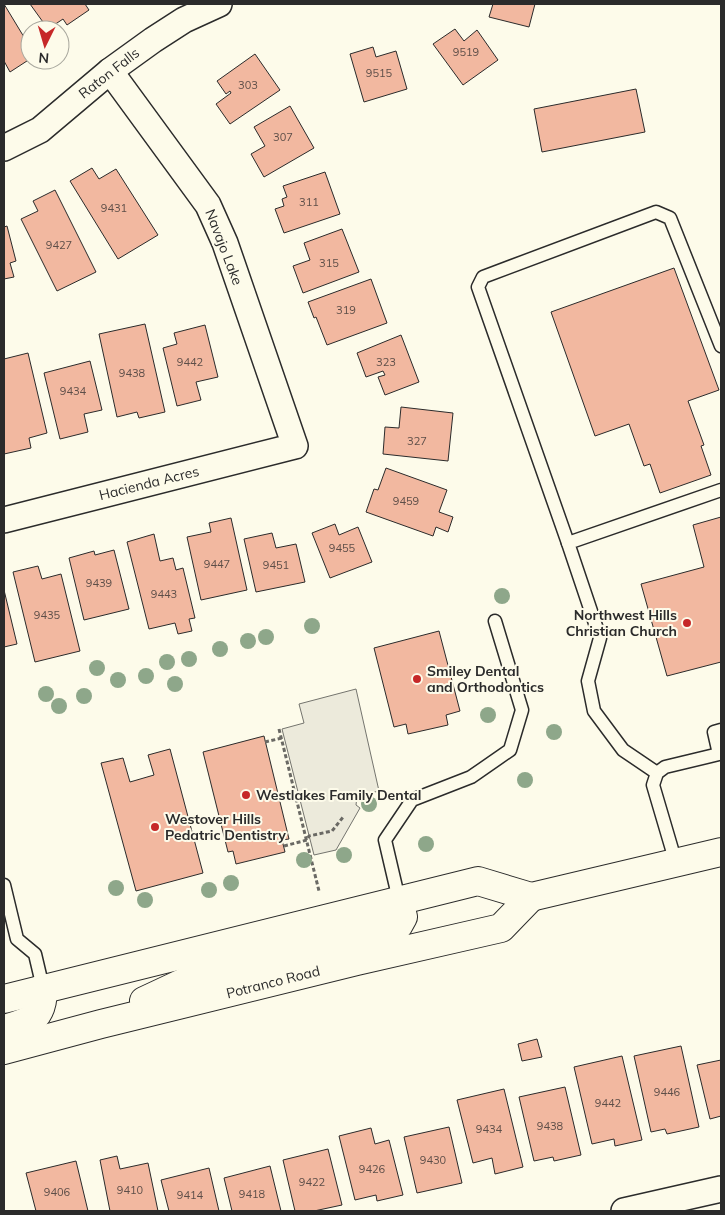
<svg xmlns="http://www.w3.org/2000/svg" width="725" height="1215" viewBox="0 0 725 1215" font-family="Mulish,sans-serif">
	<rect width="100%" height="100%" fill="#fdfbea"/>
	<path fill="#eceadb" stroke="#74746e" d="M356 689 379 791 357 796 356 805 360 808 336 850 314 855 282 729 304 723 299 704Z"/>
	<g fill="#f2b8a0" stroke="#2b2b2b">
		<path d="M4 4 30 47V59L10 72 4 61Z"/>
		<path d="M30 4H85L89 10 67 25 63 19 48 29Z"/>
		<path d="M493 4H535L529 27 489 17Z"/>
		<path d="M455 29 464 41 477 30 498 60 463 85 433 44Z"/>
		<path d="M373 47 376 57 396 51 407 89 364 102 350 54Z"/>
		<path d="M255 54 280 90 230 124 216 104 231 93 230 91 226 94 217 81Z"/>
		<path d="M636 89 645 132 542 152 534 109Z"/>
		<path d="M290 106 314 148 264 177 251 154 265 146 254 127Z"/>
		<path d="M92 168 99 179 116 169 158 235 118 259 70 181Z"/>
		<path d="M325 172 340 214 284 233 275 209 284 206 282 199 287 197 283 186Z"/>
		<path d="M55 190 96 272 57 291 21 219 38 211 33 201Z"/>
		<path d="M7 226 16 261 10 263 14 277 4 279V227Z"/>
		<path d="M342 229 359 272 303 293 293 266 310 260 304 243Z"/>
		<path d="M674 268 719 390 688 401 704 445 701 446 711 475 660 493 650 464 644 466 629 424 595 436 551 312Z"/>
		<path d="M371 279 387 323 327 345 316 317 314 318 308 302Z"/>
		<path d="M145 324 165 412 139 418 137 412 117 417 99 334Z"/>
		<path d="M205 325 218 377 196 382 201 400 177 406 163 348 177 344 174 333Z"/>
		<path d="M401 335 419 382 385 395 378 377 385 375 383 371 366 377 357 353Z"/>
		<path d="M28 353 47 433 29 438 31 448 4 454V359Z"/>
		<path d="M90 361 102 410 84 414 88 432 60 439 44 373Z"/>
		<path d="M401 407 453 413 448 461 383 454 385 427 399 428Z"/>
		<path d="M386 468 447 490 439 512 453 517 448 532 436 527 433 536 366 512 374 489 378 490Z"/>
		<path d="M721 517V662L667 676 641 584 704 567 693 525Z"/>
		<path d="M231 518 247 590 201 600 187 537 211 532 209 523Z"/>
		<path d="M335 524 339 535 358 527 372 562 330 578 312 533Z"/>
		<path d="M272 533 276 548 296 544 305 582 256 592 244 539Z"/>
		<path d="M154 534 160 561 173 558 176 570 183 568 195 618 189 619 192 631 178 634 175 623 149 629 127 542Z"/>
		<path d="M114 550 129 609 84 620 69 558 94 551 95 555Z"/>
		<path d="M38 566 42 579 61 574 80 651 35 662 13 572Z"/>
		<path d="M4 590 17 644 4 647Z"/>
		<path d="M439 631 460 711 446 715 448 725 408 734 406 724 394 727 374 648Z"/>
		<path d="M264 736 289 839 282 840 285 852 236 864 233 851 228 852 203 752Z"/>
		<path d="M170 749 203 873 136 891 101 763 123 758 130 782 154 775 148 755Z"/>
		<path d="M537 1039 542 1057 522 1061 518 1044Z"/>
		<path d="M681 1046 699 1127 667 1134 665 1129 651 1132 634 1056Z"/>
		<path d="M622 1056 642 1140 615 1146 614 1139 592 1144 574 1067Z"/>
		<path d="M721 1060V1116L710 1119 697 1065Z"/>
		<path d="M565 1087 581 1155 554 1161 553 1157 534 1161 519 1097Z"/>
		<path d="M504 1089 523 1167 495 1174 492 1158 473 1163 457 1100Z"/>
		<path d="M449 1127 462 1183 417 1193 404 1137Z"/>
		<path d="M371 1128 375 1144 389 1140 403 1195 377 1201 376 1195 355 1200 339 1136Z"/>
		<path d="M328 1149 342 1205 314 1211H295L283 1160Z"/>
		<path d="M117 1156 120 1169 148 1163 158 1211H110L100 1160Z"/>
		<path d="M76 1161 88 1211H36L26 1173Z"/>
		<path d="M270 1166 281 1211H232L224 1178Z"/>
		<path d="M209 1168 219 1211H169L161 1180Z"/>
	</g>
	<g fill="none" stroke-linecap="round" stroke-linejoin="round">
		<g stroke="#2b2b2b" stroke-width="15">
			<g id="lane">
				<path d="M568 543 478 287 483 277 656 212 670 218 721 346"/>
				<path d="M657 773 623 750 594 711 588 681 600 638 568 543 721 490"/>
				<path d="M676 863 653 785 657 773 665 767 719 754 714 732 721 730"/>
				<path d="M4 885 17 939 35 954 43 988"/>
				<path d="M399 900 385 840 412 800 471 777 510 750 522 710 495 621"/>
			</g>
		</g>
		<g stroke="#2b2b2b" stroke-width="28">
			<g id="street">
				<path d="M4 148 40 130 110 71 153 40 184 20 219 4"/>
				<path d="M4 520 295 446 225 243 208 205 110 71"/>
				<path d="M624 1211 721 1189"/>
			</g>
		</g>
		<g stroke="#2b2b2b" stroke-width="30">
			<g id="primary">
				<path d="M4 999 478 881 531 897 721 852"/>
				<path d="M144 1001 191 979 389 930 398 926 403 917 399 900"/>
				<path d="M4 1029C31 1021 43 1020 43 988"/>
				<path d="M4 1050 101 1024 357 961 501 928 531 897"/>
			</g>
		</g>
		<g stroke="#6a6964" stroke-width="3" stroke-dasharray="4 2.5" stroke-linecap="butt">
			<path d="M279 729 319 891"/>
			<path d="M265 742 282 738"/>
			<path d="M284 846 307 840 309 836 332 831 344 816"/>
		</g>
		<use href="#lane" stroke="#fdfbea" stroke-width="12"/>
		<use href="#street" stroke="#fdfbea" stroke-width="25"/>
		<use href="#primary" stroke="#fdfbea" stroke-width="28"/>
	</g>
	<g fill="#8ea78a">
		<circle cx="502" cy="596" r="8"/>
		<circle cx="312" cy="626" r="8"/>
		<circle cx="266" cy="637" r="8"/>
		<circle cx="248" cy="641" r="8"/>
		<circle cx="220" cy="649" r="8"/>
		<circle cx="189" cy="659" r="8"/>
		<circle cx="167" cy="662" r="8"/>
		<circle cx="97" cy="668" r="8"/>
		<circle cx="146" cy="676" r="8"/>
		<circle cx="118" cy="680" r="8"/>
		<circle cx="175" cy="684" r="8"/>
		<circle cx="46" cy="694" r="8"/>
		<circle cx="84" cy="696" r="8"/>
		<circle cx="59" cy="706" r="8"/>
		<circle cx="488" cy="715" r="8"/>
		<circle cx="554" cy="732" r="8"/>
		<circle cx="525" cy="780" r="8"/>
		<circle cx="369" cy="804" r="8"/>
		<circle cx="426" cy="844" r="8"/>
		<circle cx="344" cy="855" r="8"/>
		<circle cx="304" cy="860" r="8"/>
		<circle cx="231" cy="883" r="8"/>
		<circle cx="116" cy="888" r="8"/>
		<circle cx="209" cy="890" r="8"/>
		<circle cx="145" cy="900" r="8"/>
	</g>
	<g fill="#c62828" stroke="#fdfbea" stroke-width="2">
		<circle cx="687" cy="623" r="5"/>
		<circle cx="417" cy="679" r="5"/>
		<circle cx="246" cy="795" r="5"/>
		<circle cx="155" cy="827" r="5"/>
	</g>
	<g text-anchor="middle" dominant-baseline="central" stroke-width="4" stroke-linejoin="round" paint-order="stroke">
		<g font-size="11" fill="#5d4e48">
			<text x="466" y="52">9519</text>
			<text x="379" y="73">9515</text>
			<text x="248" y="85">303</text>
			<text x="283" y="137">307</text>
			<text x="309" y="202">311</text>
			<text x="114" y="208">9431</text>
			<text x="59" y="245">9427</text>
			<text x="329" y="263">315</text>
			<text x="346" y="310">319</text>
			<text x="190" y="362">9442</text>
			<text x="386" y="362">323</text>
			<text x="132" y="373">9438</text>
			<text x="73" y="391">9434</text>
			<text x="417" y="441">327</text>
			<text x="406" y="501">9459</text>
			<text x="342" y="548">9455</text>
			<text x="217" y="564">9447</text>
			<text x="276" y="565">9451</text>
			<text x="99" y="583">9439</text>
			<text x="164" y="594">9443</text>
			<text x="47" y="615">9435</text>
			<text x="667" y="1092">9446</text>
			<text x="608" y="1103">9442</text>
			<text x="550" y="1126">9438</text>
			<text x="489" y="1129">9434</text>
			<text x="433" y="1160">9430</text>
			<text x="372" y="1169">9426</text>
			<text x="312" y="1182">9422</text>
			<text x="130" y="1190">9410</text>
			<text x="57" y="1192">9406</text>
			<text x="252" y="1194">9418</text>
			<text x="190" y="1195">9414</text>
		</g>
		<g font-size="14" fill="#2b2b2b" stroke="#fdfbea">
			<text transform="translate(109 73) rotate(-38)">Raton Falls</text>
			<text transform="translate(224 247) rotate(69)">Navajo Lake</text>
			<text transform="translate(149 483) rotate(-14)">Hacienda Acres</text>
			<text transform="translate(273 982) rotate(-14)">Potranco Road</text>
		</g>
		<g font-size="14" font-weight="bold" fill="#2b2b2b" stroke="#fdfbea" text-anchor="start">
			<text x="677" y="615" text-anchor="end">Northwest Hills<tspan x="677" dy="16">Christian Church</tspan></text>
			<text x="427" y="671">Smiley Dental<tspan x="427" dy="16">and Orthodontics</tspan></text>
			<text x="256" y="795">Westlakes Family Dental</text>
			<text x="165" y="819">Westover Hills<tspan x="165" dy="16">Pedatric Dentistry</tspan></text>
		</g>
	</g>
	<rect width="725" height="1215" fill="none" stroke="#2b2b2b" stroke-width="10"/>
	<g transform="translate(45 45) rotate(185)"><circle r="24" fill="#fdfbea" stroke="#a9a89e"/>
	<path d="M0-4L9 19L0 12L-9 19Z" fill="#c62828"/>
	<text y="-8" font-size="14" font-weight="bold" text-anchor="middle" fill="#2b2b2b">N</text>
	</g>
</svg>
